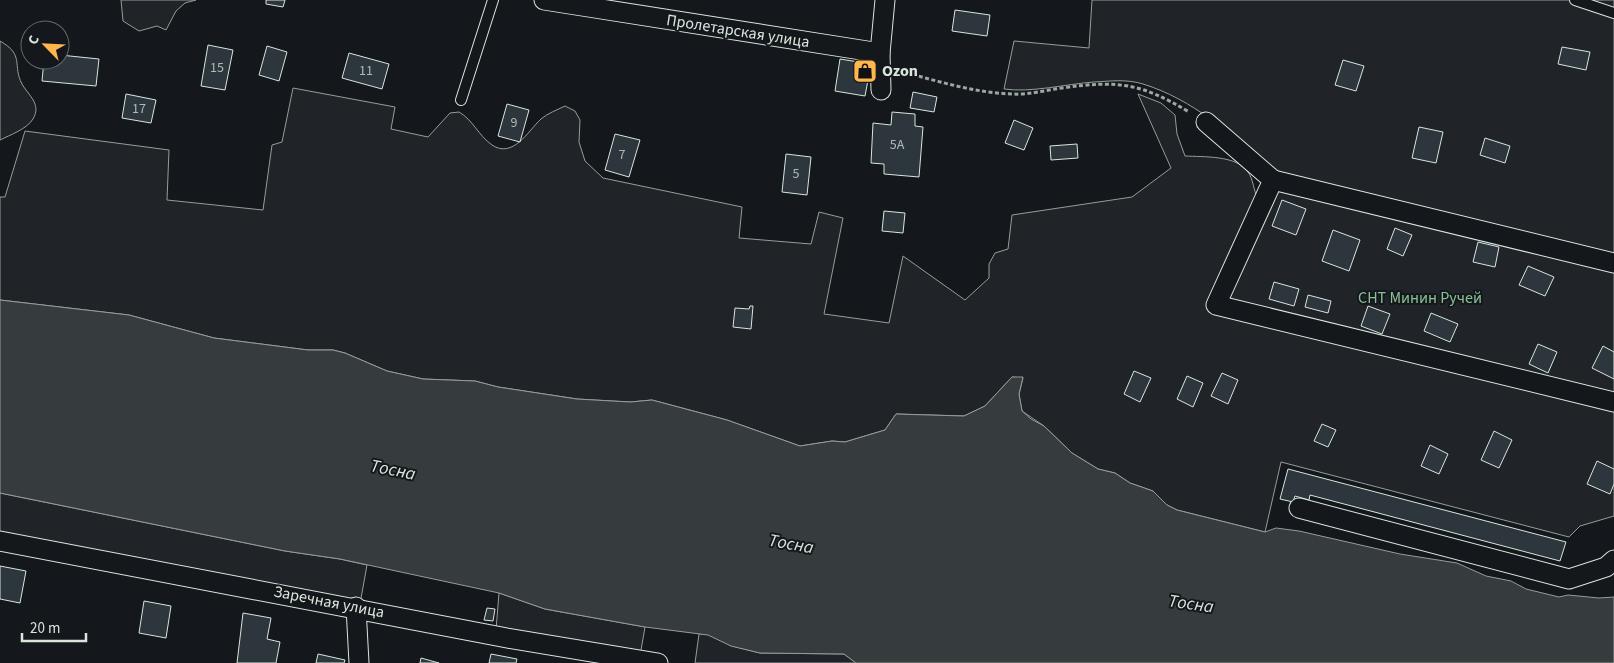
<svg xmlns="http://www.w3.org/2000/svg" width="1614" height="663" viewBox="0 0 1614 663" font-family="'Source Sans 3',sans-serif">
	<rect width="100%" height="100%" fill="#14181c"/>
	<g fill="#202428" stroke="#939e99">
		<path d="M121 0H196L185 3 176 11 166 30 157 26 139 31 123 21Z"/>
		<path d="M1092 0H1614V516L1580 526 1569 537 1281 462 1265 532 1177 510 1167 505 1153 491 1130 483 1115 473 1098 469 1072 453 1044 426 1022 411 1019 394 1023 378 1012 377 985 406 964 416 896 414 885 430 845 442 832 441 800 446 727 420 652 400 630 402 577 399 498 387 475 381 423 379 387 371 345 353 333 350H308L214 338 129 315 0 300V197H5L25 131 169 150 167 200 263 210 272 145 282 142 293 88 395 107 391 129 428 137 450 113 459 112C473 120 478 135 492 145 513 159 528 131 541 119 548 113 557 110 565 106L575 111 580 120 579 142 585 161 603 178 742 207 739 238 811 244 819 212 843 218 824 314 889 323 903 256 965 300 989 278V264L995 253 1008 249 1012 215 1132 197 1171 168 1138 94 1161 103 1175 115 1177 134 1185 156C1203 157 1237 155 1248 172 1253 179 1253 187 1256 194L1270 166C1232 135 1192 99 1143 84 1127 79 1111 81 1094 82 1066 84 1031 93 1004 89L1014 41 1089 48Z"/>
		<path d="M0 41C25 55 12 65 22 84 28 95 42 104 33 119 27 129 10 135 0 140Z"/>
		<path d="M0 493 285 551 340 559 367 565 360 604 0 535Z"/>
		<path d="M499 593 545 609 645 627 640 656 496 630Z"/>
		<path d="M699 634H708L732 646 760 653 844 654 856 663H695Z"/>
	</g>
	<path fill="#363b3e" stroke="#939e99" d="M0 300 129 315 214 338 308 350H333L345 353 387 371 423 379 475 381 498 387 577 399 630 402 652 400 727 420 800 446 832 441 845 442 885 430 896 414 964 416 985 406 1012 377H1023L1019 394 1022 411 1031 419 1044 426 1072 453 1098 469 1115 473 1130 483 1153 491 1167 505 1177 510 1265 532 1276 528 1299 531 1400 554 1457 563 1486 576 1511 581 1526 589 1559 597 1568 595 1599 598 1614 597V663H856L844 654 760 653 731 646 708 635 645 627 545 609 499 593 340 559 285 551 0 493Z"/>
	<g fill="#2c363c" stroke="#d8e6dc">
		<path d="M266 0H285L283 7 266 4Z"/>
		<path d="M955 10 990 15 987 36 952 31Z"/>
		<path d="M208 45 233 50 225 90 201 86Z"/>
		<path d="M267 46 287 52 279 81 259 75Z"/>
		<path d="M1562 47 1590 52 1586 70 1558 64Z"/>
		<path d="M349 53 389 64 382 89 342 78Z"/>
		<path d="M60 55 99 59 96 86 42 81 44 60H60Z"/>
		<path d="M840 59 871 64 865 96 835 91Z"/>
		<path d="M1343 60 1364 66 1356 91 1335 85Z"/>
		<path d="M913 92 937 97 934 112 910 108Z"/>
		<path d="M126 94 156 100 151 123 122 118Z"/>
		<path d="M507 104 529 110 520 142 498 136Z"/>
		<path d="M892 112 915 114V126L923 127 919 177 884 174V164L871 163 873 123 891 125Z"/>
		<path d="M1014 120 1033 128 1024 150 1005 143Z"/>
		<path d="M1419 127 1443 132 1436 163 1412 158Z"/>
		<path d="M615 134 640 140 629 177 605 170Z"/>
		<path d="M1485 138 1510 146 1505 163 1480 155Z"/>
		<path d="M1077 144 1078 158 1051 160 1050 146Z"/>
		<path d="M786 154 811 157 807 195 782 192Z"/>
		<path d="M1282 200 1306 209 1296 235 1272 226Z"/>
		<path d="M884 211 905 213 903 233 882 231Z"/>
		<path d="M1395 228 1412 235 1403 256 1387 249Z"/>
		<path d="M1333 230 1360 240 1349 271 1322 261Z"/>
		<path d="M1478 242 1499 247 1495 267 1473 262Z"/>
		<path d="M1528 266 1554 277 1545 296 1519 285Z"/>
		<path d="M1274 282 1299 289 1294 306 1269 299Z"/>
		<path d="M1308 295 1331 301 1328 313 1305 307Z"/>
		<path d="M750 306H753L751 329 733 327 735 308 749 309Z"/>
		<path d="M1368 306 1390 314 1382 334 1361 326Z"/>
		<path d="M1431 313 1458 324 1450 342 1424 331Z"/>
		<path d="M1538 344 1557 352 1548 373 1529 364Z"/>
		<path d="M1603 346 1614 352V379L1592 368Z"/>
		<path d="M1134 371 1151 378 1140 402 1124 394Z"/>
		<path d="M1222 373 1238 380 1228 404 1211 396Z"/>
		<path d="M1187 376 1203 383 1193 407 1177 399Z"/>
		<path d="M1322 424 1336 430 1328 447 1314 441Z"/>
		<path d="M1494 431 1512 440 1499 468 1481 460Z"/>
		<path d="M1430 445 1448 454 1439 474 1421 466Z"/>
		<path d="M1597 461 1614 469V484L1610 494 1587 484Z"/>
		<path d="M1288 469 1566 542 1560 561 1310 495 1309 500 1295 496 1293 502 1280 499Z"/>
		<path d="M0 566 26 571 20 603 0 599Z"/>
		<path d="M144 601 171 606 166 638 139 633Z"/>
		<path d="M487 608 495 609 493 621 484 620Z"/>
		<path d="M243 613 271 618 267 639 280 642 276 663H237Z"/>
		<path d="M318 654 345 660 344 663H316Z"/>
		<path d="M491 654 517 659 516 663H489Z"/>
		<path d="M421 658 439 663H420Z"/>
	</g>
	<g fill="none" stroke-linecap="round" stroke-linejoin="round">
		<g stroke="#d8e6dc" stroke-width="12">
			<g id="service">
				<path d="M1575 0 1614 13"/>
				<path d="M461 100 493 0"/>
			</g>
		</g>
		<g stroke="#d8e6dc" stroke-width="21">
			<g id="minor">
				<path d="M544 0 880 53"/>
				<path d="M881 90 880 53 885 0"/>
				<path d="M1206 122 1273 180 1216 305 1614 402"/>
				<path d="M1273 180 1614 263"/>
				<path d="M1299 508 1569 579 1606 567 1614 560"/>
				<path d="M0 541 507 638 658 663"/>
				<path d="M356 607 359 663"/>
			</g>
		</g>
		<path stroke="#9da8a2" stroke-width="3" stroke-dasharray="4 2.5" stroke-linecap="butt" d="M900 71C937 81 975 93 1013 94 1029 95 1046 90 1062 88 1118 80 1141 83 1189 112"/>
		<use href="#service" stroke="#14181c" stroke-width="10"/>
		<use href="#minor" stroke="#14181c" stroke-width="19"/>
	</g>
	<defs>
		<g id="shop-square" transform="scale(1.25)"><rect x="-9" y="-9" width="18" height="18" rx="4" fill="#ffb74d" stroke="#14181c"/><path d="M-5-2.5h2.3a2.7 3.5 0 0 1 5.4 0H5L5.5 6h-11ZM-1.5-2.5h3a1.5 2.3 0 0 0-3 0Z" fill="#111"/></g>
	</defs>
	<g fill-rule="evenodd">
		<use href="#shop-square" x="865" y="71"/>
	</g>
	<g text-anchor="middle" dominant-baseline="central" stroke-width="4" stroke-linejoin="round" paint-order="stroke">
		<g font-size="14" fill="#adbab4">
			<text x="217" y="68">15</text>
			<text x="366" y="71">11</text>
			<text x="139" y="109">17</text>
			<text x="514" y="123">9</text>
			<text x="897" y="145">5А</text>
			<text x="622" y="155">7</text>
			<text x="796" y="174">5</text>
		</g>
		<g font-size="16" fill="#d8e6dc" stroke="#14181c">
			<text transform="translate(738 31) rotate(9)">Пролетарская улица</text>
			<text transform="translate(329 602) rotate(11)">Заречная улица</text>
		</g>
		<g font-size="16" font-weight="bold" fill="#d8e6dc" stroke="#14181c" text-anchor="start">
			<text x="882" y="71">Ozon</text>
		</g>
		<g font-size="16" fill="#8ac095" stroke="#14181c">
			<text x="1420" y="298">СНТ Минин Ручей</text>
		</g>
		<g font-size="18" font-style="italic" fill="#d8e6dc" stroke="#14181c">
			<text transform="translate(393 470) rotate(11)">Тосна</text>
			<text transform="translate(791 544) rotate(10)">Тосна</text>
			<text transform="translate(1191 604) rotate(8)">Тосна</text>
		</g>
	</g>
	<g transform="translate(45 45) rotate(294)"><circle r="24" fill="#14181c" stroke="#626a69"/>
	<path d="M0-4L9 19L0 12L-9 19Z" fill="#ffb74d"/>
	<text y="-8" font-size="14" font-weight="bold" text-anchor="middle" fill="#d8e6dc">С</text>
	</g>
	<path d="M22 633v8h64v-8" fill="none" stroke="#d8e6dc" stroke-width="2.5"/>
	<text x="30" y="633" font-size="15" fill="#d8e6dc" stroke="#14181c" stroke-width="4" paint-order="stroke">20 m</text>
</svg>
